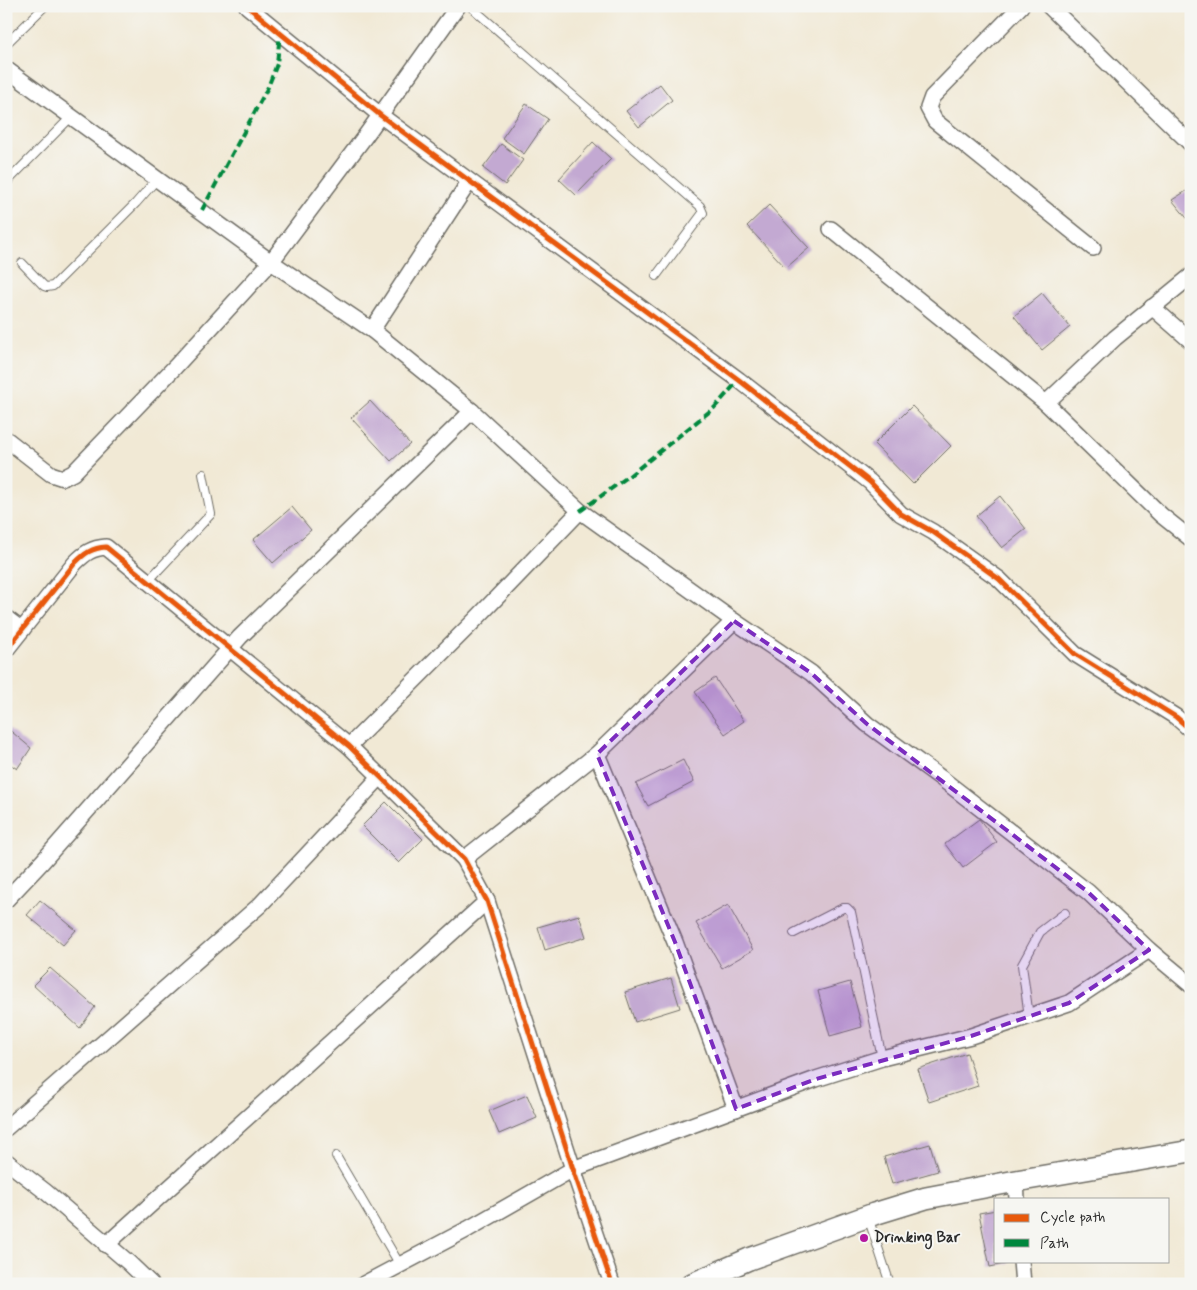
<svg xmlns="http://www.w3.org/2000/svg" width="1197" height="1290" viewBox="0 0 1197 1290" font-family="Mynerve,sans-serif">
	<rect width="100%" height="100%" fill="#f6f6f2"/>
	<filter id="ink" filterUnits="userSpaceOnUse"><feTurbulence type="fractalNoise" baseFrequency=".02" numOctaves="2"/><feDisplacementMap in="SourceGraphic" scale="10" xChannelSelector="R" yChannelSelector="G"/><feConvolveMatrix kernelMatrix="1 2 1 2 8 2 1 2 1" color-interpolation-filters="sRGB"/></filter>
	<filter id="wash" filterUnits="userSpaceOnUse"><feTurbulence type="fractalNoise" baseFrequency=".0096" numOctaves="4" result="noise"/><feDisplacementMap in="SourceGraphic" scale="20" xChannelSelector="R" yChannelSelector="G"/><feGaussianBlur stdDeviation="1.12" result="paint"/><feColorMatrix in="noise" values="0 0 0 0 0 0 0 0 0 0 0 0 0 0 0 0 0 1.4 0 .05"/><feComposite in="paint" operator="in"/></filter>
	<g filter="url(#wash)">
		<rect width="100%" height="100%" fill="#f1e9d5"/>
		<g id="blocks">
			<g fill="#c3a9d2">
				<path d="M660 84 672 100 639 127 626 111Z"/>
				<path d="M526 104 548 119 524 154 502 138Z"/>
				<path d="M593 142 611 159 576 195 559 179Z"/>
				<path d="M501 144 523 160 505 185 483 168Z"/>
				<path d="M1191 188V223L1172 200Z"/>
				<path d="M769 205 809 248 786 268 747 226Z"/>
				<path d="M1042 293 1070 327 1042 350 1014 316Z"/>
				<path d="M370 401 410 444 391 461 351 418Z"/>
				<path d="M912 406 951 446 913 484 874 444Z"/>
				<path d="M1000 496 1026 529 1002 548 976 516Z"/>
				<path d="M292 507 311 530 273 563 253 540Z"/>
				<path d="M715 678 744 721 725 734 695 692Z"/>
				<path d="M6 727 31 748 17 769 6 761Z"/>
				<path d="M683 760 694 782 648 806 636 784Z"/>
				<path d="M386 802 423 839 399 863 362 826Z"/>
				<path d="M979 819 997 842 963 868 945 844Z"/>
				<path d="M40 900 76 930 63 945 27 915Z"/>
				<path d="M728 905 753 950 722 968 696 923Z"/>
				<path d="M579 915 586 937 545 950 538 927Z"/>
				<path d="M50 968 95 1007 80 1028 33 985Z"/>
				<path d="M671 978 680 1008 635 1022 625 992Z"/>
				<path d="M850 982 862 1027 830 1036 818 991Z"/>
				<path d="M967 1053 978 1086 929 1102 918 1069Z"/>
				<path d="M527 1095 537 1118 499 1134 489 1111Z"/>
				<path d="M930 1144 938 1171 892 1184 884 1157Z"/>
				<path d="M996 1210V1261H1008L1009 1263 990 1267 979 1213Z"/>
			</g>
		</g>
	</g>
	<g filter="url(#ink)">
		<use href="#blocks" fill-opacity="0" stroke="#706e66" stroke-width="1"/>
		<g fill="none" stroke-linecap="round" stroke-linejoin="round">
			<g stroke="#706e66" stroke-width="10">
				<g id="lane">
					<path d="M470 6 700 206 703 213 656 276"/>
					<path d="M6 44 45 6"/>
					<path d="M6 183 71 117"/>
					<path d="M22 263 44 286 47 287 53 286 136 203 157 179"/>
					<path d="M148 581 211 514 203 474"/>
					<path d="M794 933 843 908H847L851 912 882 1058"/>
					<path d="M1029 1017 1022 965 1040 932 1065 913"/>
					<path d="M336 1156 400 1265"/>
					<path d="M868 1217 890 1284"/>
				</g>
			</g>
			<g stroke="#706e66" stroke-width="18">
				<g id="street">
					<path d="M247 6 380 115 739 380 870 482 901 514 933 532 999 579 1075 654 1176 717 1191 730"/>
					<path d="M1021 6 932 97 928 108 935 121 1093 248"/>
					<path d="M1049 6 1191 144"/>
					<path d="M6 69 271 262 372 330 472 411 580 511 734 621"/>
					<path d="M831 229 1046 403 1161 515 1191 539"/>
					<path d="M1152 307 1191 341"/>
					<path d="M372 330 469 182"/>
					<path d="M1046 403 1115 338 1191 276"/>
					<path d="M6 439 51 474 63 478 73 473 175 367 271 262 366 135 458 6"/>
					<path d="M6 618 22 630"/>
					<path d="M6 650 75 563C85 553 92 548 106 547L349 746 464 859 487 901 573 1169 612 1284"/>
					<path d="M349 746 475 620 580 511"/>
					<path d="M597 754 675 942 736 1109"/>
					<path d="M464 859 597 754 734 621 811 673 867 724 941 778 1088 892 1149 950 1191 985"/>
					<path d="M6 900 42 862 240 637 472 411"/>
					<path d="M6 1128 260 905 381 776"/>
					<path d="M6 1161 46 1192 129 1263 151 1284"/>
					<path d="M1016 1181 1017 1199"/>
					<path d="M106 1245 487 901"/>
					<path d="M1021 1261 1023 1284"/>
					<path d="M364 1284 468 1229 573 1169 816 1079 882 1058 971 1036 1069 1003 1149 950"/>
				</g>
			</g>
			<g stroke="#706e66" stroke-width="24">
				<path id="secondary" d="M692 1284 749 1259 874 1214 926 1198 1016 1181 1191 1151"/>
			</g>
			<use href="#lane" stroke="#fff" stroke-width="8"/>
			<use href="#street" stroke="#fff" stroke-width="15"/>
			<use href="#secondary" stroke="#fff" stroke-width="21"/>
			<g stroke="#00873e" stroke-width="4" stroke-dasharray="8 4" stroke-linecap="butt">
				<path d="M202 210 268 87 277 64 280 32"/>
				<path d="M580 511 629 476 714 408 739 380"/>
			</g>
			<g stroke="#f6f6f2" stroke-width="8">
				<g id="cycleway">
					<path d="M247 6 380 115 739 380 870 482 901 514 933 532 999 579 1075 654 1176 717 1191 730"/>
					<path d="M6 650 75 563C85 553 92 548 106 547L349 746 464 859 487 901 573 1169 612 1284"/>
				</g>
			</g>
			<use href="#cycleway" stroke="#e8590c" stroke-width="5"/>
		</g>
	</g>
	<path fill="#7b2cbf" fill-opacity="0.2" stroke="#7b2cbf" stroke-width="4" stroke-dasharray="10 6" stroke-linejoin="round" d="M734 621 811 673 867 724 1088 892 1149 950 1069 1003 971 1036 816 1079 736 1109 675 942 597 754Z"/>
	<circle fill="#b5179e" stroke="#f6f6f2" stroke-width="2" cx="864" cy="1238" r="5"/>
	<g text-anchor="middle" dominant-baseline="central" stroke-width="4" stroke-linejoin="round" paint-order="stroke">
		<g font-size="15" font-weight="bold" fill="#2b2b2b" stroke="#f6f6f2" text-anchor="start">
			<text x="874" y="1238">Drinking Bar</text>
		</g>
	</g>
	<rect width="1197" height="1290" fill="none" stroke="#f6f6f2" stroke-width="25"/>
	<rect x="994" y="1198" width="175" height="65" fill="#f6f6f2" stroke="#a5a5a2"/>
	<rect x="1004" y="1214" width="25" height="8" fill="#e8590c" stroke="#a5a5a2"/>
	<text x="1040" y="1222" font-size="15" fill="#2b2b2b">Cycle path</text>
	<rect x="1004" y="1239" width="25" height="8" fill="#00873e" stroke="#a5a5a2"/>
	<text x="1040" y="1248" font-size="15" fill="#2b2b2b">Path</text>
</svg>
